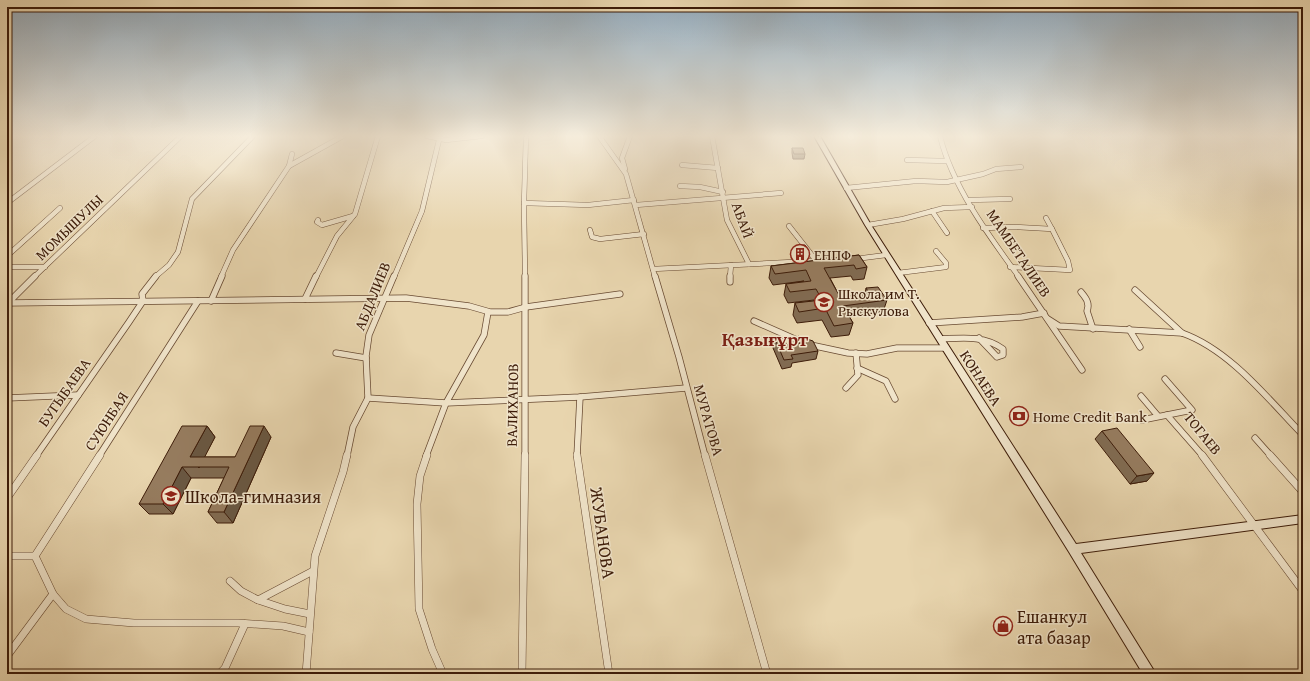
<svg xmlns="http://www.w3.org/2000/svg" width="1310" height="681" viewBox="0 0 1310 681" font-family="'Gentium Book Plus',serif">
	<rect width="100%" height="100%" fill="#e8d5ae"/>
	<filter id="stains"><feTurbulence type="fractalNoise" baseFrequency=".005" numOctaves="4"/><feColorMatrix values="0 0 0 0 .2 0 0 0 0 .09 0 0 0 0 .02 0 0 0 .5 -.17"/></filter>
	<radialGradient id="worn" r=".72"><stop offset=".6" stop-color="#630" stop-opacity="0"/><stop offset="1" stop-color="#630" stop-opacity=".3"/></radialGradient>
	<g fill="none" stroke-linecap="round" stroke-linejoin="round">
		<g stroke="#684a32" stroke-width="5.5">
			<g id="minor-far2">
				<path d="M427 136 446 140 482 136"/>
				<path d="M599 136 626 174 655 277"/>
				<path d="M712 136 727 220 749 264"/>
				<path d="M940 136C952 186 989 236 1019 277"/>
				<path d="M907 160 947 161"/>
				<path d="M682 165 718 168"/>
				<path d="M289 166 292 154"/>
				<path d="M625 169 622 158 630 136"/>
				<path d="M680 186 700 187 723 192"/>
				<path d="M846 188 916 181 947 182 983 174 996 169 1021 167"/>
				<path d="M969 200 1010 199"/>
				<path d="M7 203 95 136"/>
				<path d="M524 203 588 205 634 200"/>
				<path d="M636 205 781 193"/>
				<path d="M932 211 947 233"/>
				<path d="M1046 218 1052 229"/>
				<path d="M318 220 317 222 322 225 353 216"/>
				<path d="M868 225 903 219 944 208 972 207"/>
				<path d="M789 226 815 259"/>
				<path d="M983 228 1014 227 1052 229 1068 261 1070 270 1010 267"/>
				<path d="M590 230 592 237 600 239 644 234"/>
				<path d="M7 256 60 208"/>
				<path d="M855 259 886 255"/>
				<path d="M7 267H45"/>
				<path d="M653 269 832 260"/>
				<path d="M898 273 946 267V263L936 251"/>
				<path d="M34 277 181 136"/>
				<path d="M155 277 169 265 178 252 192 199 253 136"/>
				<path d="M221 277 233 250 289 166 343 136"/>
				<path d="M316 277 337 236 355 214 378 136"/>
				<path d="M394 277 422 211 439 140"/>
				<path d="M525 277 524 203 526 136"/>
				<path d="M730 277 731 265"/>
			</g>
		</g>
		<g stroke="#684a32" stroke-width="7">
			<g id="minor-far1">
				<path d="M525 276V456"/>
				<path d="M655 276 679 357 705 456"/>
				<path d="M1018 276 1082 370"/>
				<path d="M730 282V276"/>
				<path d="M1135 290 1182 333"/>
				<path d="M1081 292C1086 298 1090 303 1087 311L1093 329"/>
				<path d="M305 299 316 276"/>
				<path d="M211 301 222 276"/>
				<path d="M7 303 406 298 469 306 490 312H508L526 307 620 294"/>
				<path d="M7 304 35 276"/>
				<path d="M1048 319 1059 326 1182 333C1230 350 1268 399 1303 435"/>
				<path d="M754 321 806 344 848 353 867 354 897 348H945"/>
				<path d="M929 323 1022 317 1044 313"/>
				<path d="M1129 329 1140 347"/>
				<path d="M940 339C964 338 983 335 1003 349V355L997 357 979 338"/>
				<path d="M336 353 366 358"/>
				<path d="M857 368 886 381 895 399"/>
				<path d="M1165 379 1192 410 1167 415 1203 456"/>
				<path d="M846 388 858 375 856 353"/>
				<path d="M1141 396 1158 416"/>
				<path d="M7 398 78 395"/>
				<path d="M368 398 446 403 580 397 686 388"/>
				<path d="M1142 420 1167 415"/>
				<path d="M1255 438 1271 456"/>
				<path d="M36 456 129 322 143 301 142 294 156 276"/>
				<path d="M99 456 198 301"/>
				<path d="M347 456 353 427 368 398 366 356 369 335 394 276"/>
				<path d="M426 456 446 403 484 335 488 312"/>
				<path d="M577 456 580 397"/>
			</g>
		</g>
		<g stroke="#684a32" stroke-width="8">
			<g id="minor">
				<path d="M427 455 420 476 417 504 419 609 432 649 443 674"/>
				<path d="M577 455 609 674"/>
				<path d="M705 455 767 674"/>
				<path d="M1202 455 1303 591"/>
				<path d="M1270 455 1303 492"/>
				<path d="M7 498 37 455"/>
				<path d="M7 556H35L53 594 66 609 86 619 134 623H238L283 626 309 632"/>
				<path d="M35 556 100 455"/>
				<path d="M230 581 241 591 258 600 313 571"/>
				<path d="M258 600 285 609 310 614"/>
				<path d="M7 656 53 594"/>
				<path d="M219 674 225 668 245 624"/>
				<path d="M306 674 315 556 343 472 347 455"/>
				<path d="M522 674 525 455"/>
			</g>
		</g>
		<g stroke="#3d1c09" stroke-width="2">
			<path id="secondary" d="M814 136H820L871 225 1076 544 1303 515V523L1081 553 1156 674H1143L1069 552 865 225Z"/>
		</g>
		<use href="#minor-far2" stroke="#f0e4ca" stroke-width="4.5"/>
		<use href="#minor-far1" stroke="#f0e4ca" stroke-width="5.5"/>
		<use href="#minor" stroke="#f0e4ca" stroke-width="7"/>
		<use href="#secondary" fill="#f0e4ca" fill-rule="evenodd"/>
	</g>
	<g fill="#816b52" stroke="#3d1c09">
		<path d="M792 148 805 154 804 159H793L792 153Z"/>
		<path d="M795 246 808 250 807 256H796L794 251Z"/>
		<path d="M859 255 867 267 864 279 853 280 851 276 830 278 840 297 865 294 866 288 887 300 883 312 849 316 853 323 849 335 831 337 822 320 797 323 793 315 795 303 814 301V300L788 303 784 295 786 284 804 281 773 285 769 278 771 266Z"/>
		<path d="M798 336 818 351 816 359 792 363 791 367 782 369 773 348 775 339 787 345 796 344Z"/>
		<path d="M207 426 215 437 204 457H235L271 437 233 523H217L208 512 224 478H191L173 514H149L139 504Z"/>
		<path d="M1102 431 1147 481 1130 484 1095 439Z"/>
	</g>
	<g fill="#695742" stroke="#3d1c09">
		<path d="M207 426 215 437 199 468 190 457Z"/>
		<path d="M264 426 271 437 233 523 224 512Z"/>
		<path d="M182 467 191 478 173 514 163 504Z"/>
		<path d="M1154 473 1147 481 1130 484 1137 476Z"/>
	</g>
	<g fill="#967c5f" stroke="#3d1c09">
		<path d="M792 148H803L805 154H794Z"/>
		<path d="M805 245 808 250 797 251 795 246Z"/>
		<path d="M859 255 867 267 856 269 854 265 824 268 840 297 869 293 866 288 878 287 887 300 843 306 853 323 834 326 825 308 799 312 795 303 822 300 816 289 790 292 786 284 811 281 806 270 775 274 771 266Z"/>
		<path d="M798 336 813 341 818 351 791 355 793 359 784 360 775 339 783 338 787 345 801 343Z"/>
		<path d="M182 426H207L190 457H235L250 426H264L224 512H208L229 467H182L163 504H139Z"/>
		<path d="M1117 428 1154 473 1137 476 1102 431Z"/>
	</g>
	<linearGradient id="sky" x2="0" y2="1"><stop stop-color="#91a8ba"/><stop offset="0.59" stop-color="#f5ecdb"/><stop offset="1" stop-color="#f5ecdb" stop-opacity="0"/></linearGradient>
	<rect width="1310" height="231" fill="url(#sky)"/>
	<defs>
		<g id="building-ring" transform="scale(1)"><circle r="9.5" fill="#f0e4ca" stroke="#8f2418" stroke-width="1.5"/><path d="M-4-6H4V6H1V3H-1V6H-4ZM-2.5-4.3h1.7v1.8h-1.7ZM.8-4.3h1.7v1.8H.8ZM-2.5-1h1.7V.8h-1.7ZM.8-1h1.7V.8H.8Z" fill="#8f2418"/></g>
		<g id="school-ring" transform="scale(1)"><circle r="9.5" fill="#f0e4ca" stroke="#8f2418" stroke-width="1.5"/><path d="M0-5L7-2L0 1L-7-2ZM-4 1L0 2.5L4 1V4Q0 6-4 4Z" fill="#8f2418"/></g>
		<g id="bank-ring" transform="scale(1)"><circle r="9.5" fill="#f0e4ca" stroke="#8f2418" stroke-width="1.5"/><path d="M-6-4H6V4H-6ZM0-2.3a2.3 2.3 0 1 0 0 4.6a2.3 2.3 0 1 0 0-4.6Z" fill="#8f2418"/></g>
		<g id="shop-ring" transform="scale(1)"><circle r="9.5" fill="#f0e4ca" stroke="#8f2418" stroke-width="1.5"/><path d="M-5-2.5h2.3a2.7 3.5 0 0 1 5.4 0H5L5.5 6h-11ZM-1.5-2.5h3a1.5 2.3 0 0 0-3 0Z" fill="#8f2418"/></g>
	</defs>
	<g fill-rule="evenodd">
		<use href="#building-ring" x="800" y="254"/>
		<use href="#school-ring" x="824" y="302"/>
		<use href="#bank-ring" x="1019" y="416"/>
		<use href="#school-ring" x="171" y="496"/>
		<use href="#shop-ring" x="1003" y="626"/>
	</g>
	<g text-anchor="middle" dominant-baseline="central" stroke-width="3" stroke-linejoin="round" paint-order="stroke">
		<g font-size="15" fill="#3d1c09" stroke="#f0e4ca">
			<text transform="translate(743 220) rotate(70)">АБАЙ</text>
			<text transform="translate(69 227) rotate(-44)">МОМЫШУЛЫ</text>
			<text transform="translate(1019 253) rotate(56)">МАМБЕТАЛИЕВ</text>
			<text transform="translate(372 296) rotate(-68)">АБДАЛИЕВ</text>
			<text transform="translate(981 378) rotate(57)">КОНАЕВА</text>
			<text transform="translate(64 392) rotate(-55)">БУГЫБАЕВА</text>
			<text transform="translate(512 405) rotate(-89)">ВАЛИХАНОВ</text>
			<text transform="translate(709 420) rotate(74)">МУРАТОВА</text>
			<text transform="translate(106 421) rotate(-57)">СУЮНБАЯ</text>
			<text transform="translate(1203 433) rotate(51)">ТОГАЕВ</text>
		</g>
		<g font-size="15" fill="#3d1c09" stroke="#f0e4ca" text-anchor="start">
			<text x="814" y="254">ЕНПФ</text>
			<text x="838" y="293">Школа им Т.<tspan x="838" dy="17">Рыскулова</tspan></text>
			<text x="1033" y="416">Home Credit Bank</text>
		</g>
		<g font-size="18" fill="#3d1c09" stroke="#f0e4ca" text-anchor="start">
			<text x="185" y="496">Школа-гимназия</text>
			<text x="1017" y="616">Ешанкул<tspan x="1017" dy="21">ата базар</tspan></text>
		</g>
		<g font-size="18" fill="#3d1c09" stroke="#f0e4ca">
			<text transform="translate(603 533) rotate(82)">ЖУБАНОВА</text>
		</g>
		<g font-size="19" font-weight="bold" fill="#7a1f14" stroke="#f0e4ca">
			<text x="765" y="339">Қазығұрт</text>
		</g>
	</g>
	<rect width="1310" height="681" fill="none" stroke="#e8d5ae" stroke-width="24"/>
	<rect x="8" y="8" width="1294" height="665" fill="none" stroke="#3d1c09" stroke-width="2"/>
	<rect x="12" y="12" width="1286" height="657" fill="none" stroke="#3d1c09"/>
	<rect width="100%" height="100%" filter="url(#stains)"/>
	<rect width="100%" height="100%" fill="url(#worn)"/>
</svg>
